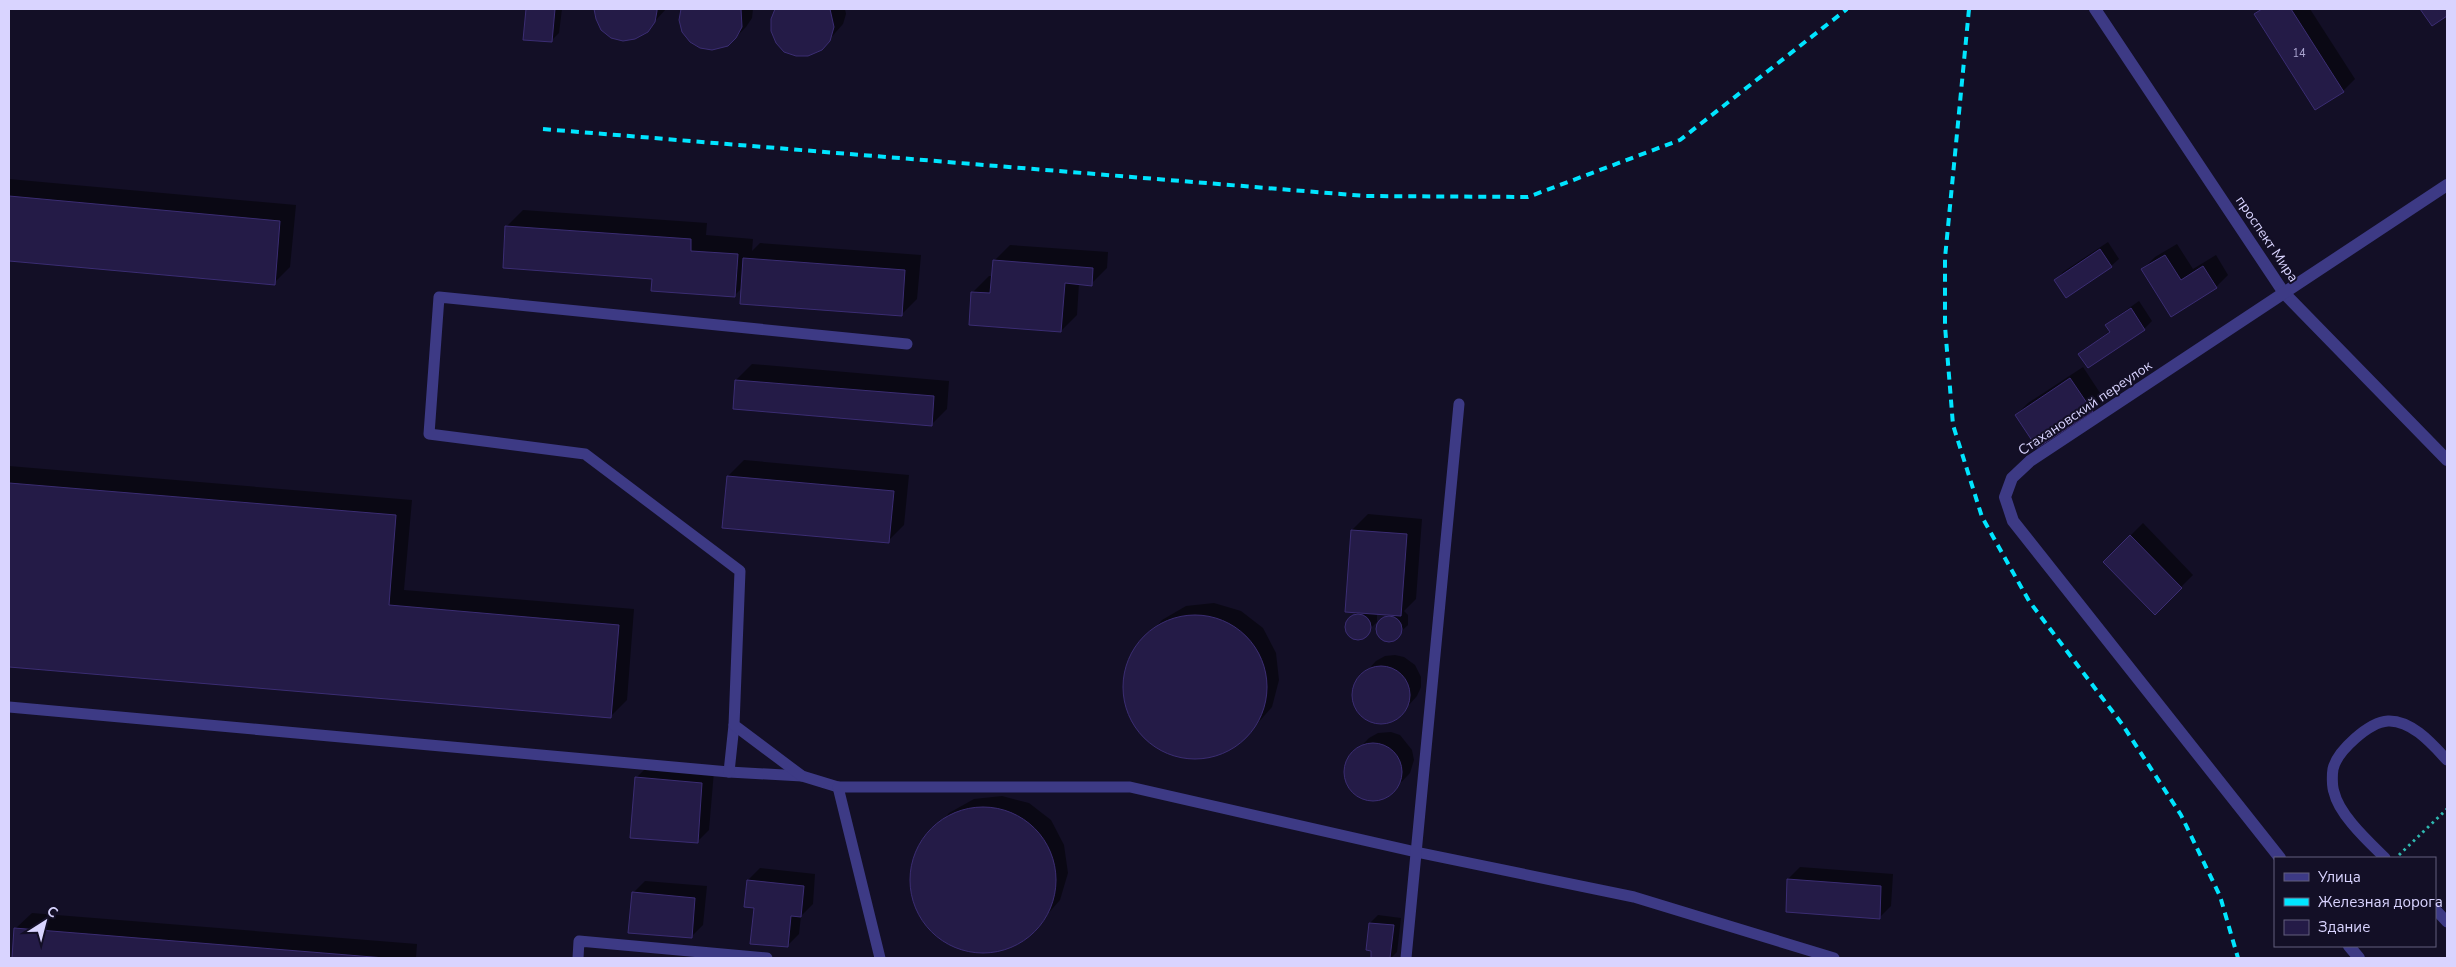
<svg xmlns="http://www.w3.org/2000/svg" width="2456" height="967" viewBox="0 0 2456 967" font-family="'Nunito Sans',sans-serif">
	<rect width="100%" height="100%" fill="#130f26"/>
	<g fill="#0007">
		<path d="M527 9H562L559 33 551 41 524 38Z"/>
		<path d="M595 9H666L644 33 597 19Z"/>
		<path d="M684 9H753L752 18 746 27 733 40 681 17Z"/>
		<path d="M777 9H845L846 14 843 24 821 49 775 12Z"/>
		<path d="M2261 9H2310L2355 79 2343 91 2256 14Z"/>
		<path d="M9 179 296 205 290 267 274 283 9 260Z"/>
		<path d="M523 210 707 223 706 235 753 239 752 251 760 243 921 255 917 299 901 315 742 288 734 296 653 278 507 226Z"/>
		<path d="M2108 242 2119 259 2111 266 2056 280 2063 272Z"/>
		<path d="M2177 244 2193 269 2216 255 2228 275 2216 287 2171 315 2143 269 2155 257Z"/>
		<path d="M1010 245 1108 252 1107 268 1091 284 1079 283 1077 315 1061 331 973 292 989 276H993L994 261Z"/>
		<path d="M2139 301 2152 321 2144 329 2088 366 2080 354 2110 331 2107 326 2115 318Z"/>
		<path d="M752 364 949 381 947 409 931 425 736 380Z"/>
		<path d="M2083 367 2104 399 2092 411 2038 447 2016 415 2028 403Z"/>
		<path d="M744 460 909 475 904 525 888 541 728 476Z"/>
		<path d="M9 466 412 500 404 590 634 609 627 700 611 716 9 666Z"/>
		<path d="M1368 514 1422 519 1416 599 1404 611 1408 615V625L1392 640H1385L1378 634V623L1388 614 1377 613V622L1361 638H1354L1347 630V621L1357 612 1352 530Z"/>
		<path d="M2143 523 2193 575 2155 613 2104 562Z"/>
		<path d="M1214 603 1241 611 1263 628 1276 653 1279 680 1272 707 1241 742 1217 755 1189 758 1163 750 1141 733 1127 709 1124 681 1132 654 1162 620 1186 606Z"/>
		<path d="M1395 655 1404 657 1415 665 1421 677V687L1417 696 1398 717 1389 722 1378 723 1368 720 1360 713 1354 704 1353 693 1356 683 1376 661 1385 656Z"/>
		<path d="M1391 732 1400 735 1412 750 1414 760 1410 773 1391 793 1382 798 1371 799 1361 796 1352 790 1347 781 1346 770 1348 760 1369 738 1378 733Z"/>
		<path d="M648 766 714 771 709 830 697 842 636 778Z"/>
		<path d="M1002 796 1029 803 1051 820 1064 845 1068 873 1060 900 1030 934 1006 948 978 951 951 944 929 927 915 902 912 874 919 848 949 813 974 799Z"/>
		<path d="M1800 867 1893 874 1891 906 1879 918 1788 879Z"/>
		<path d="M760 868 815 874 813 904 801 916 799 934 787 946 755 907 748 880Z"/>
		<path d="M645 881 707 886 703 925 691 937 633 893Z"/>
		<path d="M32 913 417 944 416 958H13L15 929Z"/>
		<path d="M1378 915 1401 918 1397 952 1391 958H1372L1370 923Z"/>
	</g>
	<g fill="#241b47" stroke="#3b2d73">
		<path d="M526 9H555L552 42 523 40Z"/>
		<path d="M594 9H657V11L655 22 648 32 635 39 623 41 611 38 601 30 596 19Z"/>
		<path d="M681 9H741L742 27 736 38 728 46 712 50 700 48 690 42 682 32 679 20Z"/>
		<path d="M775 9H830L834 27 830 41 822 50 808 56H796L784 52 776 43 771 31V19Z"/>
		<path d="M2262 9H2291L2344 92 2315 110 2254 14Z"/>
		<path d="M2420 9H2447V16L2432 26Z"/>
		<path d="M9 196 280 221 275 285 9 261Z"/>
		<path d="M505 226 691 239V251L738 254 735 297 651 291 652 279 503 268Z"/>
		<path d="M2100 249 2112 267 2066 298 2054 280Z"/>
		<path d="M2165 255 2181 280 2203 266 2217 288 2171 317 2141 269Z"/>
		<path d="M743 258 905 270 902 316 740 304Z"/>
		<path d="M993 260 1093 268 1092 286 1065 283 1061 332 969 325 971 292 990 293Z"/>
		<path d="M2131 308 2145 330 2088 368 2078 354 2110 332 2105 325Z"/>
		<path d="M2070 378 2093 412 2037 448 2015 415Z"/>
		<path d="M735 380 934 396 932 426 733 409Z"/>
		<path d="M727 476 894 491 889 543 722 528Z"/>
		<path d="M9 483 396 515 389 605 619 625 611 718 9 667Z"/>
		<path d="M1351 530 1407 534 1401 616 1345 612Z"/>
		<path d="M2130 535 2182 588 2155 615 2103 562Z"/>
		<circle cx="1358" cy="627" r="13"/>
		<circle cx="1195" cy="687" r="72"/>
		<circle cx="1389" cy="629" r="13"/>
		<circle cx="1381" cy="695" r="29"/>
		<circle cx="1373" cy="772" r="29"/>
		<path d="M635 777 702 783 698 843 630 838Z"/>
		<circle cx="983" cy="880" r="73"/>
		<path d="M1787 879 1881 886 1880 919 1786 912Z"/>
		<path d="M747 880 804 886 801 917 791 916 788 947 750 944 754 908 744 907Z"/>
		<path d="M632 892 695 898 692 938 628 933Z"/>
		<path d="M1369 923 1394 925 1390 958H1371V951L1366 950Z"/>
		<path d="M14 928 385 958H12Z"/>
	</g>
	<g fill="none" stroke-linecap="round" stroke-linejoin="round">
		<path stroke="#2fb8b0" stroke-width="3" stroke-dasharray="2.5 4" stroke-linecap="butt" d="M2399 855 2447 809"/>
		<g stroke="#3d3a85" stroke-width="11">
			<path d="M9 707 729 772 802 776"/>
			<path d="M729 772 734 725"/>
			<path d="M838 787 802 776 734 725 740 571 585 454 429 434 439 297 907 344"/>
			<path d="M2385 858C2369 842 2339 815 2334 792 2332 787 2332 775 2333 769 2337 751 2369 722 2388 721 2412 720 2433 745 2447 760"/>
			<path d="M2435 909 2447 922"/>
			<path d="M578 958 579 941 767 958"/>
			<path d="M880 958 838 787H1130L1416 852 1634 897 1834 958"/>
			<path d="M1406 958 1459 404"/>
		</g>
		<g stroke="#3d3a85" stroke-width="12">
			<path d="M2095 9 2284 293 2447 460"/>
			<path d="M2280 858 2013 521 2005 497 2012 478 2030 461 2447 185"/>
			<path d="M2349 946 2359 958"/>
		</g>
		<g stroke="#00e5ff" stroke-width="4" stroke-dasharray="8 6" stroke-linecap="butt">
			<path d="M1969 9 1945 258V326L1953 425 1982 517 2029 601 2122 724 2181 815 2220 896 2238 958"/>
			<path d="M543 129 1365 196 1528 197 1680 140 1847 9"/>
		</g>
	</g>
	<g text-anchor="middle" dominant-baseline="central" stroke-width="4" stroke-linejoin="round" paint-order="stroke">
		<g font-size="11" fill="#aca6d1">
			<text x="2299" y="53">14</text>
		</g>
		<g font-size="14" fill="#d9d4ff" stroke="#130f26">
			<text transform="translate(2267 239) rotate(56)">проспект Мира</text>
			<text transform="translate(2085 408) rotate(-34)">Стахановский переулок</text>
		</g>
	</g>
	<rect width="2456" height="967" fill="none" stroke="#d9d4ff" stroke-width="20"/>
	<rect x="2274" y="857" width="162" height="90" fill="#130f26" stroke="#625e7d"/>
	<rect x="2284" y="873" width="25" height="8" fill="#3d3a85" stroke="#625e7d"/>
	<text x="2318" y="882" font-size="15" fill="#d9d4ff">Улица</text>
	<rect x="2284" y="898" width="25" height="8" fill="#00e5ff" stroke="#625e7d"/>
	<text x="2318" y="907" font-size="15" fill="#d9d4ff">Железная дорога</text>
	<rect x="2284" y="920" width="25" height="15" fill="#241b47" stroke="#625e7d"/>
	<text x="2318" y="932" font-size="15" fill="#d9d4ff">Здание</text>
	<g transform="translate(45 922) rotate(36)" stroke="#130f26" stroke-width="4" paint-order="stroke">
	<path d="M0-4L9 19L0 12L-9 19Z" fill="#d9d4ff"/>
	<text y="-8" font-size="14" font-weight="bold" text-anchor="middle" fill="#d9d4ff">С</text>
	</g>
</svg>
